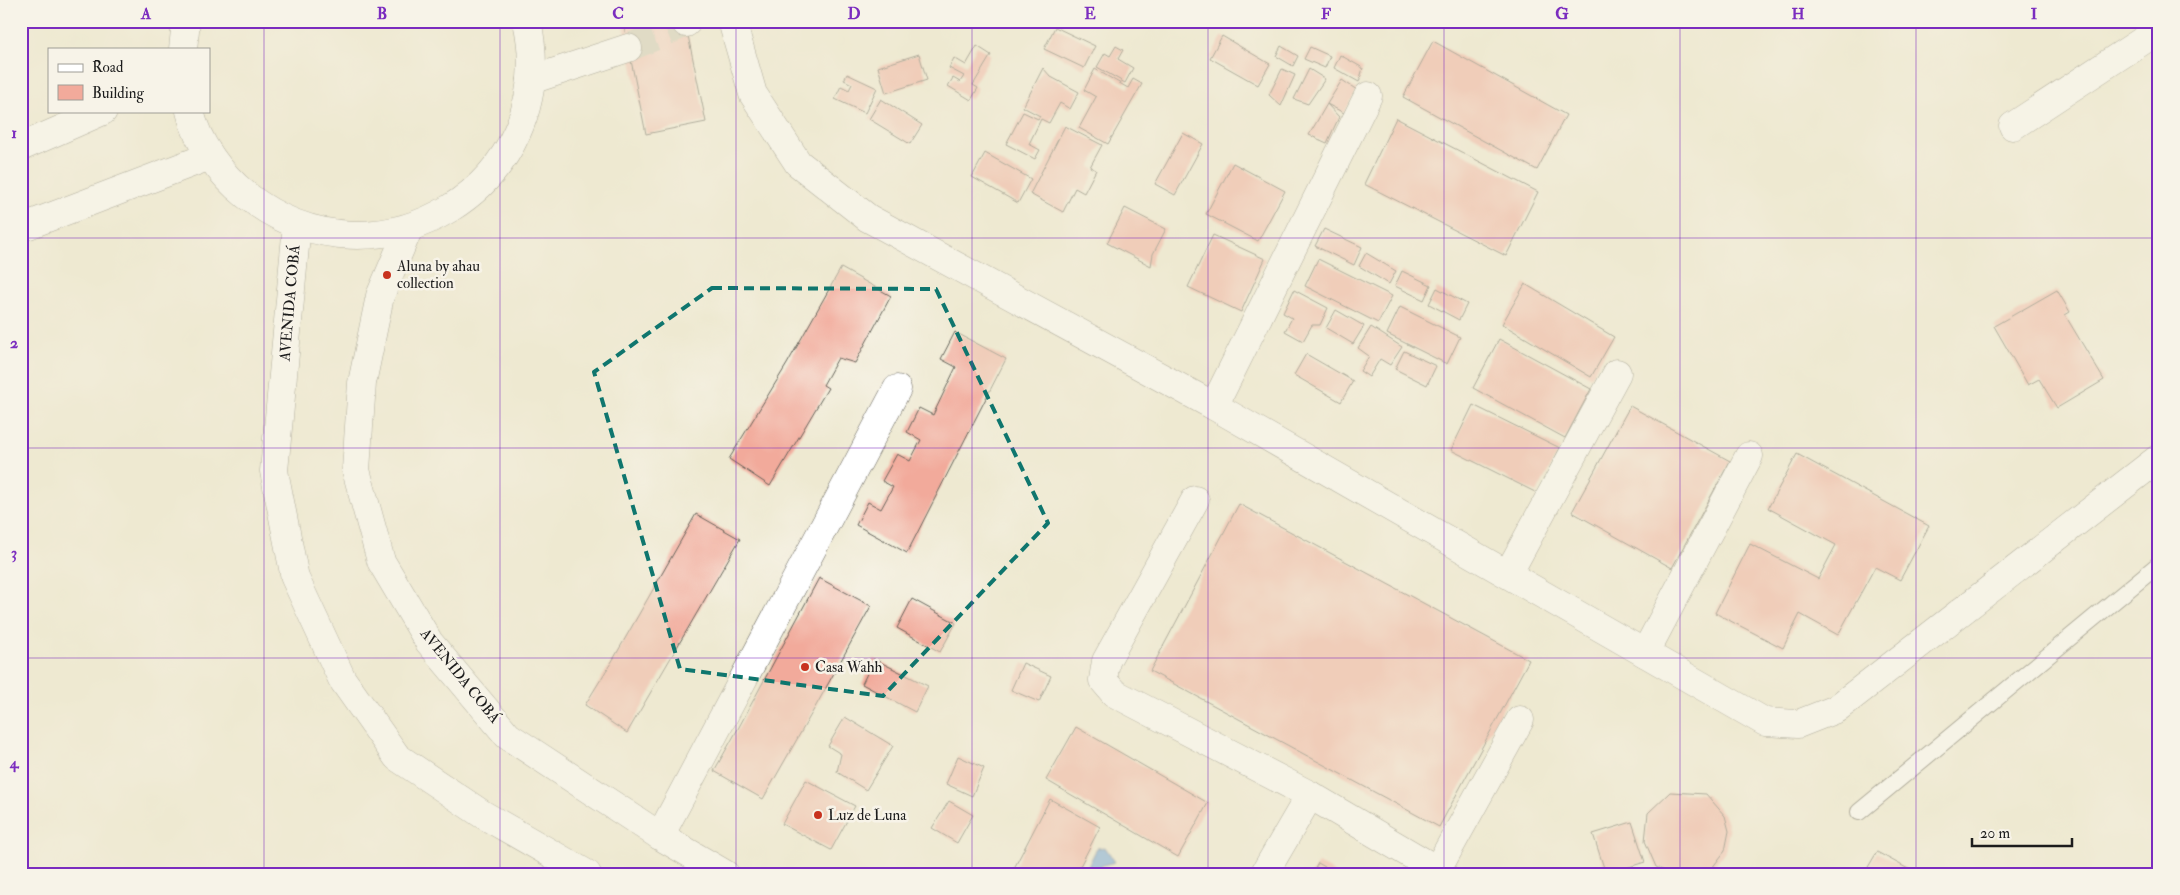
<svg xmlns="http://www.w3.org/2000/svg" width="2180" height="895" viewBox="0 0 2180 895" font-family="'IM FELL Double Pica',serif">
	<rect width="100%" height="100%" fill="#f7f3e8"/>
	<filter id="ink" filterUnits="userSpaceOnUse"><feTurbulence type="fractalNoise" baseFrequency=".02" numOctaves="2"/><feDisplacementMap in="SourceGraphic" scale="10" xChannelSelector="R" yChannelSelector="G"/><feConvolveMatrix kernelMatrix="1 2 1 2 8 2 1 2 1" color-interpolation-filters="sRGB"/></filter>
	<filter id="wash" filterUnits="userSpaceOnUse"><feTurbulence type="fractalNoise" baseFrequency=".0096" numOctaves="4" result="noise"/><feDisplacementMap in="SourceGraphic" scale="20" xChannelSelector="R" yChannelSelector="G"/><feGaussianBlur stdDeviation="1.12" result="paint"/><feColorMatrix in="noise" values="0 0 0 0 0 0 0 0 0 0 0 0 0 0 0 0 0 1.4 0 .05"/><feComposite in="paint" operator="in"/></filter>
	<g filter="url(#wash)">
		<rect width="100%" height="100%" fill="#eee9d1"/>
		<path fill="#6ba2d9" stroke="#445f7a" d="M1105 847 1115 862 1103 865 1093 874H1084L1097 848Z"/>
		<g id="blocks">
			<g fill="#f2aa9b">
				<path d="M623 21H685L706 122 646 134Z"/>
				<path d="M1055 27 1095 46 1084 68 1044 49Z"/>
				<path d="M1222 36 1270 64 1258 85 1210 58Z"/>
				<path d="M1433 41 1566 115 1537 170 1403 97Z"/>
				<path d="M977 46 991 55 973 85 978 88 971 100 948 86 953 78 960 82 964 76 949 68 954 58 966 65Z"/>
				<path d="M1116 46 1123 50 1118 59 1133 68 1125 83 1097 67 1105 53 1110 56Z"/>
				<path d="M1281 46 1298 56 1293 66 1276 56Z"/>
				<path d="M1310 47 1330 56 1325 68 1304 59Z"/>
				<path d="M919 54 927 80 886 93 878 67Z"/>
				<path d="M1340 55 1363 68 1359 82 1334 68Z"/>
				<path d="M1043 68 1051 77 1079 92 1070 109 1060 103 1049 123 1041 119 1029 144 1040 150 1035 159 1006 144 1023 112 1038 119 1040 116 1023 107Z"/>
				<path d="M1095 69 1128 88 1133 79 1142 84 1108 144 1079 128 1096 97 1084 90Z"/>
				<path d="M1282 69 1295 75 1281 106 1269 95Z"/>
				<path d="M1309 69 1325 79 1308 104 1294 99Z"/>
				<path d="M847 74 877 88 865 113 835 99 841 86 849 90 852 84 844 80Z"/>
				<path d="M1342 80 1357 90 1344 113 1327 104Z"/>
				<path d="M881 99 922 125 910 144 869 119Z"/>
				<path d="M1327 104 1339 117 1327 143 1309 135Z"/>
				<path d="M1396 118 1538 192 1506 256 1364 184Z"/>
				<path d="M1065 126 1102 145 1090 167 1096 170 1084 193 1075 188 1063 212 1030 194Z"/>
				<path d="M1183 133 1203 144 1175 195 1155 184Z"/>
				<path d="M985 153 1031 179 1018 203 972 177Z"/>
				<path d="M1233 163 1285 191 1258 241 1206 214Z"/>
				<path d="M1125 208 1166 229 1153 254 1151 266 1107 243Z"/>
				<path d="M1324 229 1362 247 1354 265 1315 246Z"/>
				<path d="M1213 235 1265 259 1241 312 1188 287Z"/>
				<path d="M1366 253 1396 271 1389 284 1359 266Z"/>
				<path d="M1318 259 1392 296 1378 323 1305 286Z"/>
				<path d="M841 268 891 296 855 363 838 358 823 385 828 388 770 486 729 459 787 364Z"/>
				<path d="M1402 271 1431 285 1424 300 1395 286Z"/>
				<path d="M1525 284 1614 337 1591 377 1502 324Z"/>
				<path d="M1437 288 1467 304 1459 320 1429 304Z"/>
				<path d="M1294 290 1328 308 1320 325H1312L1303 341 1285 331 1292 318 1283 313Z"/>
				<path d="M2057 290 2070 312 2065 315 2104 380 2057 408 2039 379 2028 385 1994 326Z"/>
				<path d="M1400 307 1460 337 1447 364 1387 334Z"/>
				<path d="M1336 310 1364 326 1353 344 1326 328Z"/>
				<path d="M1371 327 1402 347 1390 365 1380 359 1369 377 1360 371 1369 356 1358 348Z"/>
				<path d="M955 332 1006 359 907 553 856 525 868 502 881 509 893 487 882 481 897 454 910 461 921 440 907 432 919 408 933 415 956 367 941 359Z"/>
				<path d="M1499 339 1591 389 1565 438 1473 388Z"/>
				<path d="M1404 351 1436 366 1427 385 1395 369Z"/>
				<path d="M1306 354 1353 381 1341 402 1294 375Z"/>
				<path d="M1473 405 1560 448 1537 493 1451 450Z"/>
				<path d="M1630 406 1730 461 1672 568 1572 512Z"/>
				<path d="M1797 454 1929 526 1900 580 1875 567 1838 635 1800 614 1783 648 1715 613 1750 544 1818 579 1836 545 1768 508Z"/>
				<path d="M1239 504 1529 660 1439 827 1150 671Z"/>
				<path d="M696 514 740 539 627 733 585 705 614 658Z"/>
				<path d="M819 578 871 606 817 704 763 799 714 771 739 727Z"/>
				<path d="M912 599 956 623 940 652 897 628Z"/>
				<path d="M874 659 928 686 915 712 862 684Z"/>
				<path d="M1023 663 1051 676 1039 702 1011 690Z"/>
				<path d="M845 717 893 746 866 790 837 772 841 754 828 746Z"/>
				<path d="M1076 727 1208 803 1178 857 1046 780Z"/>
				<path d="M958 756 984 768 972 796 946 784Z"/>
				<path d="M806 780 855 806 831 850 782 824Z"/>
				<path d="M1670 792 1706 794 1725 816 1729 831 1725 851 1712 868 1695 874H1671L1656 867 1645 841 1648 813Z"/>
				<path d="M1050 799 1100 827 1076 874H1011Z"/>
				<path d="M949 801 973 815 957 843 932 828Z"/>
				<path d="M1632 822 1645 862 1606 874 1593 834Z"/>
				<path d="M1877 852 1910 870 1908 874H1864Z"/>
				<path d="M1318 863 1337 874H1312Z"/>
			</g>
		</g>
	</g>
	<g filter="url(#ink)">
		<use href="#blocks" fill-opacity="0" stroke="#66645b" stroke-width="1"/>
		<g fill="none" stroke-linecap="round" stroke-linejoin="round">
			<path stroke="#cecab6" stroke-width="28" stroke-dasharray="28 14" stroke-linecap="butt" d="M628 48 686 23"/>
			<g stroke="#66645b" stroke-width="18">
				<path id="service" d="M1859 812 2159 564"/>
			</g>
			<g stroke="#66645b" stroke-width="29">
				<g id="minor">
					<path d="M732 21 753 94 798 163 868 218 1214 406 1765 722 1798 724 1836 709 2159 458"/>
					<path d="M686 23 688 21"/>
					<path d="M531 80 628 48"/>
					<path d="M2013 126 2159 30"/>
					<path d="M21 147 103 111"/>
					<path d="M21 228 210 156"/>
					<path d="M1214 406 1368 96"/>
					<path d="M1195 500 1106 661 1103 680 1114 693 1310 795 1437 870 1520 720"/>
					<path d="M1508 574 1617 373"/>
					<path d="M1645 653 1749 456"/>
					<path d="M660 836 897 389"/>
					<path d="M1264 874 1310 795"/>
				</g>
			</g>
			<g stroke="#66645b" stroke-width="29">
				<g id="tertiary">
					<path d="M183 49 186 21"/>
					<path d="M190 111C197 143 221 175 246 195 377 299 564 185 527 21"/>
					<path d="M297 225 274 471 295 578 342 679 397 757 482 814 587 874"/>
					<path d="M409 228 380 296 362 383 356 470 381 561 429 642 508 736 660 836 725 874"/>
				</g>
			</g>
			<use href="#service" stroke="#fff" stroke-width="16"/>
			<use href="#minor" stroke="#fff" stroke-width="28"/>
			<use href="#tertiary" stroke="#fff" stroke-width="28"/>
		</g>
	</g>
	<path d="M0 0H2180V895H0ZM712 288 936 289 1048 523 883 696 680 669 594 372Z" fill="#eee9d1" fill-opacity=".55" fill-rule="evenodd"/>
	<path fill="none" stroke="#0f766e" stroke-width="4" stroke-dasharray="10 6" stroke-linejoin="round" d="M712 288 936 289 1048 523 883 696 680 669 594 372Z"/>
	<path fill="none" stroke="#7b2cbf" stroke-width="1" stroke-opacity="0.55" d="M264 21V874M500 21V874M736 21V874M972 21V874M1208 21V874M1444 21V874M1680 21V874M1916 21V874M21 238H2159M21 448H2159M21 658H2159"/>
	<g fill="#c8321e" stroke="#f7f3e8" stroke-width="2">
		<circle cx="387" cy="275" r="5"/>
		<circle cx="805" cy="667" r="5"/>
		<circle cx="818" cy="815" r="5"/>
	</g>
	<g text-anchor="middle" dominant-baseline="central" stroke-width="5" stroke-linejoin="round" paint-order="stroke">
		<g font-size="15" fill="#1c1c1c" stroke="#f7f3e8" text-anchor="start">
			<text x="397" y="266">Aluna by ahau<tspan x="397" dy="17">collection</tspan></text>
			<text x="815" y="667">Casa Wahh</text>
			<text x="828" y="815">Luz de Luna</text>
		</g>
		<g font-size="15" fill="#1c1c1c" stroke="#f7f3e8">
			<text transform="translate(290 303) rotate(-85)">AVENIDA COBÁ</text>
			<text transform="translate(460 676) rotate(51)">AVENIDA COBÁ</text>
		</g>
	</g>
	<rect width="2180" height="895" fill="none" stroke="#f7f3e8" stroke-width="55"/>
	<rect x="48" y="48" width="162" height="65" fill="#f7f3e8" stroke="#9f9d96"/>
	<rect x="58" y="64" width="25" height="8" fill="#ffffff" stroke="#9f9d96"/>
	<text x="92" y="72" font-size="15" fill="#1c1c1c">Road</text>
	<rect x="58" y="85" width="25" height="15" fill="#f2aa9b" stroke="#9f9d96"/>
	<text x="92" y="98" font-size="15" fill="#1c1c1c">Building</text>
	<path d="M1972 838v8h100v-8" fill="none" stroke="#1c1c1c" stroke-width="2.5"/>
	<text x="1980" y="838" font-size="15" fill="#1c1c1c" stroke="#f7f3e8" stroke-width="4" paint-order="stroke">20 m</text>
	<rect x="28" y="28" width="2124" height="840" fill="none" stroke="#7b2cbf" stroke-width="2"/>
	<g font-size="16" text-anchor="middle" font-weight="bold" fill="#7b2cbf">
		<text x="146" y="19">A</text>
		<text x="382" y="19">B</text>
		<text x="618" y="19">C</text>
		<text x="854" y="19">D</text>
		<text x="1090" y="19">E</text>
		<text x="1326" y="19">F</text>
		<text x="1562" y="19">G</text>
		<text x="1798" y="19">H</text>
		<text x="2034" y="19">I</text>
		<text x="14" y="138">1</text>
		<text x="14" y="348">2</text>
		<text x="14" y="558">3</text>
		<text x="14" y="768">4</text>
	</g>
</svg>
